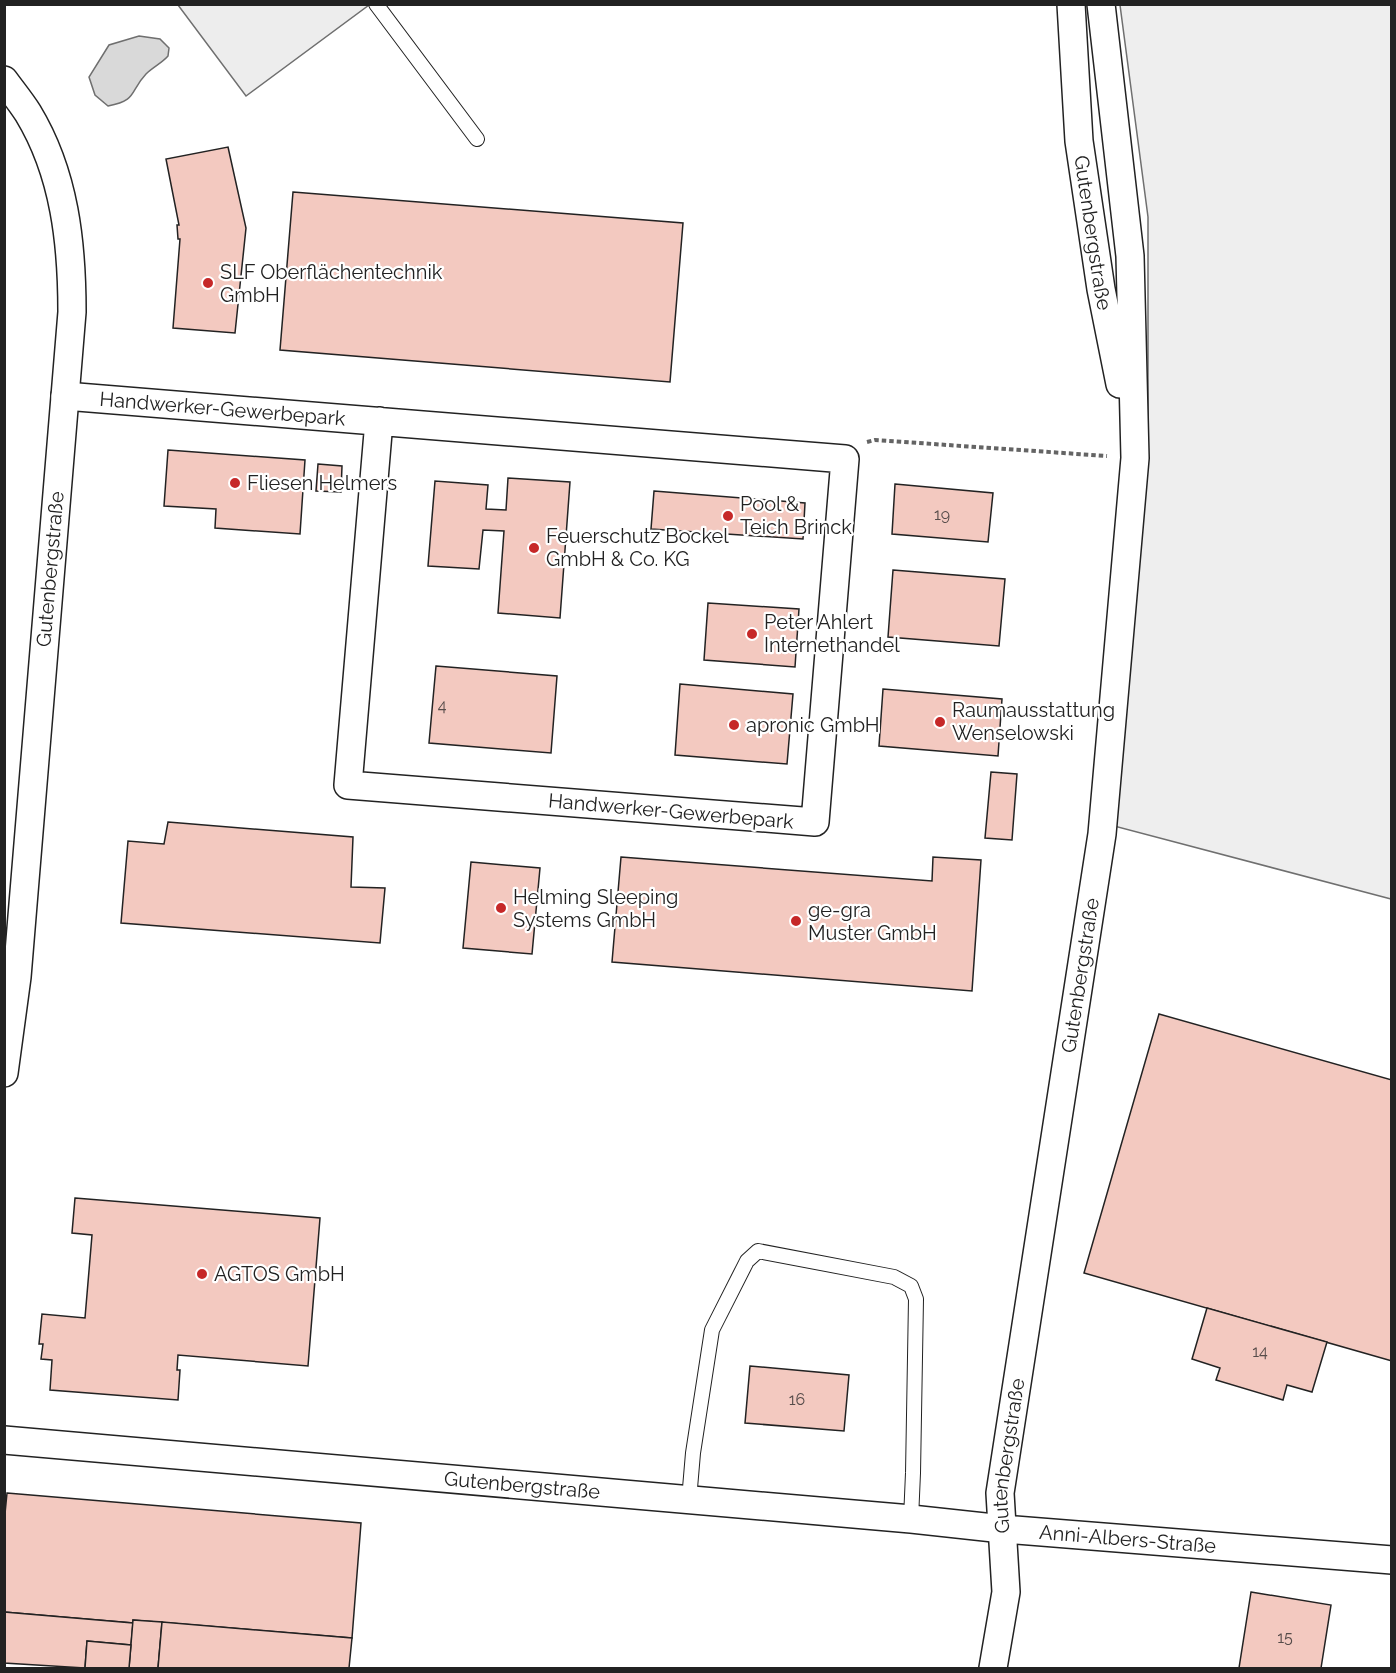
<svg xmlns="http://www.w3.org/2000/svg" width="1396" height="1673" viewBox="0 0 1396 1673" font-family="Raleway,sans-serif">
	<rect width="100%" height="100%" fill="#fff"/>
	<path fill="#eee" stroke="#6f6f6f" stroke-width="1.5" d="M1120 5H1391V899L1114 826 1148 463V217Z"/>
	<path fill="#ededed" stroke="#6f6f6f" stroke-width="1.5" d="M178 5H369L246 96Z"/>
	<path fill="#d9d9d9" stroke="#6f6f6f" stroke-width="1.5" d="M139 36 160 39 169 48 168 56C162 63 153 67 146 74 129 92 138 100 108 106L95 95 89 77 109 45Z"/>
	<g fill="#f3c9c0" stroke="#222" stroke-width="1.5">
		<path d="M228 147 246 228 235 333 173 328 180 239H178L177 225H179L166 159Z"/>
		<path d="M293 192 683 223 670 382 280 350Z"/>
		<path d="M168 450 305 460 300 534 215 528 216 509 164 506Z"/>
		<path d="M318 464 342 466 341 492 316 491Z"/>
		<path d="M508 478 570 482 560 618 498 613 504 531 483 530 479 569 428 566 435 481 488 485 486 509 506 510Z"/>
		<path d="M895 484 993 493 988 542 892 534Z"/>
		<path d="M654 491 805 503 803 539 651 529Z"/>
		<path d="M893 570 1005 579 999 646 888 637Z"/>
		<path d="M708 603 799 609 795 667 704 660Z"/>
		<path d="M436 666 557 676 551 753 429 743Z"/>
		<path d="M680 684 793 694 787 764 675 755Z"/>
		<path d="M883 689 1002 699 998 756 879 746Z"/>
		<path d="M991 772 1017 774 1012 840 985 838Z"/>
		<path d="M168 822 353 837 351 887 385 888 380 943 121 923 128 841 164 844Z"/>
		<path d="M621 857 932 881 933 857 981 860 972 991 612 962Z"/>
		<path d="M471 862 540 868 532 954 463 948Z"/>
		<path d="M1159 1014 1392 1080V1361L1084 1273Z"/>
		<path d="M75 1198 320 1218 308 1366 178 1355 177 1370H180L178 1400 50 1390 52 1360 41 1359 43 1344H39L42 1314 85 1318 92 1235 72 1233Z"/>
		<path d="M1207 1308 1327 1342 1312 1392 1287 1385 1283 1400 1216 1380 1220 1368 1192 1359Z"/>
		<path d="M750 1366 849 1375 844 1431 745 1423Z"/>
		<path d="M7 1493 361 1523 352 1638 133 1620V1623L4 1612V1524Z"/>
		<path d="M1251 1592 1331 1605 1321 1668H1239Z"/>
		<path d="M4 1612 133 1623 131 1645 87 1641 85 1668 4 1663Z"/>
		<path d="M133 1620 162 1622 158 1668H129Z"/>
		<path d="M162 1622 352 1638 349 1668H158Z"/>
		<path d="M87 1641 131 1645 129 1668H85Z"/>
	</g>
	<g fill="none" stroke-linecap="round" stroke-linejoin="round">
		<g stroke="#222" stroke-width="16">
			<g id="service">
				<path d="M376 4 477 139"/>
				<path d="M689 1500 693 1453 712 1330 747 1261 758 1251 894 1277 911 1286 916 1299 913 1473 911 1519"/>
			</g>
		</g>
		<g stroke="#222" stroke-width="30">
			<g id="minor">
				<path id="s1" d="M1071 4 1079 141 1101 289 1120 384"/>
				<path d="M4 80C12 91 21 102 28 113 65 174 72 244 72 312L17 977 4 1073"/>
				<path id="s2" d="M65 396 845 459 815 822 348 785 379 421"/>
				<path id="s3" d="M4 1440 911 1519 1003 1529 1392 1560"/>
				<path id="s4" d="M993 1668 1006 1592 1000 1493 1102 834 1135 458 1130 256 1101 4"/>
			</g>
		</g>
		<path stroke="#646464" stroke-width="4" stroke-dasharray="4.5 3" stroke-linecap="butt" d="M867 442 875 440 1107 456"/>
		<use href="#service" stroke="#fff" stroke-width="14"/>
		<use href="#minor" stroke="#fff" stroke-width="27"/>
	</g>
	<g fill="#c62828" stroke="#fff" stroke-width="2">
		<circle cx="208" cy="283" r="6"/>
		<circle cx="235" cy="483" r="6"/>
		<circle cx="728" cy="516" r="6"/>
		<circle cx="534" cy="548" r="6"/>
		<circle cx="752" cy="634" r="6"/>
		<circle cx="940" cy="722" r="6"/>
		<circle cx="734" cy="725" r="6"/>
		<circle cx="501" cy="908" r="6"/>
		<circle cx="796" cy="921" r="6"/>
		<circle cx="202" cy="1274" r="6"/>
	</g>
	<g text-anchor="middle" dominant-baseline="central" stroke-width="4.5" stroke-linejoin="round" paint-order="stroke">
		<g font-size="16" fill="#564c4a">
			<text x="942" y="514">19</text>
			<text x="442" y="705">4</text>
			<text x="1260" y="1351">14</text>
			<text x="797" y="1399">16</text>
			<text x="1285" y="1637">15</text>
		</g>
		<g font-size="20" fill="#222" stroke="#fff">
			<text stroke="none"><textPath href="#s1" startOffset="230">Gutenbergstraße</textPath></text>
			<text stroke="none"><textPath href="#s2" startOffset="158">Handwerker-Gewerbepark</textPath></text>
			<text transform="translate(50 569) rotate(-85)">Gutenbergstraße</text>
			<text transform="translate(671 811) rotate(5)">Handwerker-Gewerbepark</text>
			<text stroke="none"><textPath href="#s4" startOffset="700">Gutenbergstraße</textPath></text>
			<text stroke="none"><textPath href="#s4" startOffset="214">Gutenbergstraße</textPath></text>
			<text stroke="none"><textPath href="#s3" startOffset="520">Gutenbergstraße</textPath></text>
			<text stroke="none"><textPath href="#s3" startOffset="1128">Anni-Albers-Straße</textPath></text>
		</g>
		<g font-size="20" fill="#222" stroke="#fff" text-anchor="start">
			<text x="220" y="272">SLF Oberflächentechnik<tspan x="220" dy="23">GmbH</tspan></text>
			<text x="247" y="483">Fliesen Helmers</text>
			<text x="740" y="504">Pool &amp;<tspan x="740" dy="23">Teich Brinck</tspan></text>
			<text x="546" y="536">Feuerschutz Bockel<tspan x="546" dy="23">GmbH &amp; Co. KG</tspan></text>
			<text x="764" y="622">Peter Ahlert<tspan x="764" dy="23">Internethandel</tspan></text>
			<text x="952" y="710">Raumausstattung<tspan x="952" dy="23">Wenselowski</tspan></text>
			<text x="746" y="725">apronic GmbH</text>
			<text x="513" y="897">Helming Sleeping<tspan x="513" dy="23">Systems GmbH</tspan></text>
			<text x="808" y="910">ge-gra<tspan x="808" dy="23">Muster GmbH</tspan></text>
			<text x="214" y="1274">AGTOS GmbH</text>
		</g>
	</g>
	<rect width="1396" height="1673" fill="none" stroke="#222222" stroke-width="12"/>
</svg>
